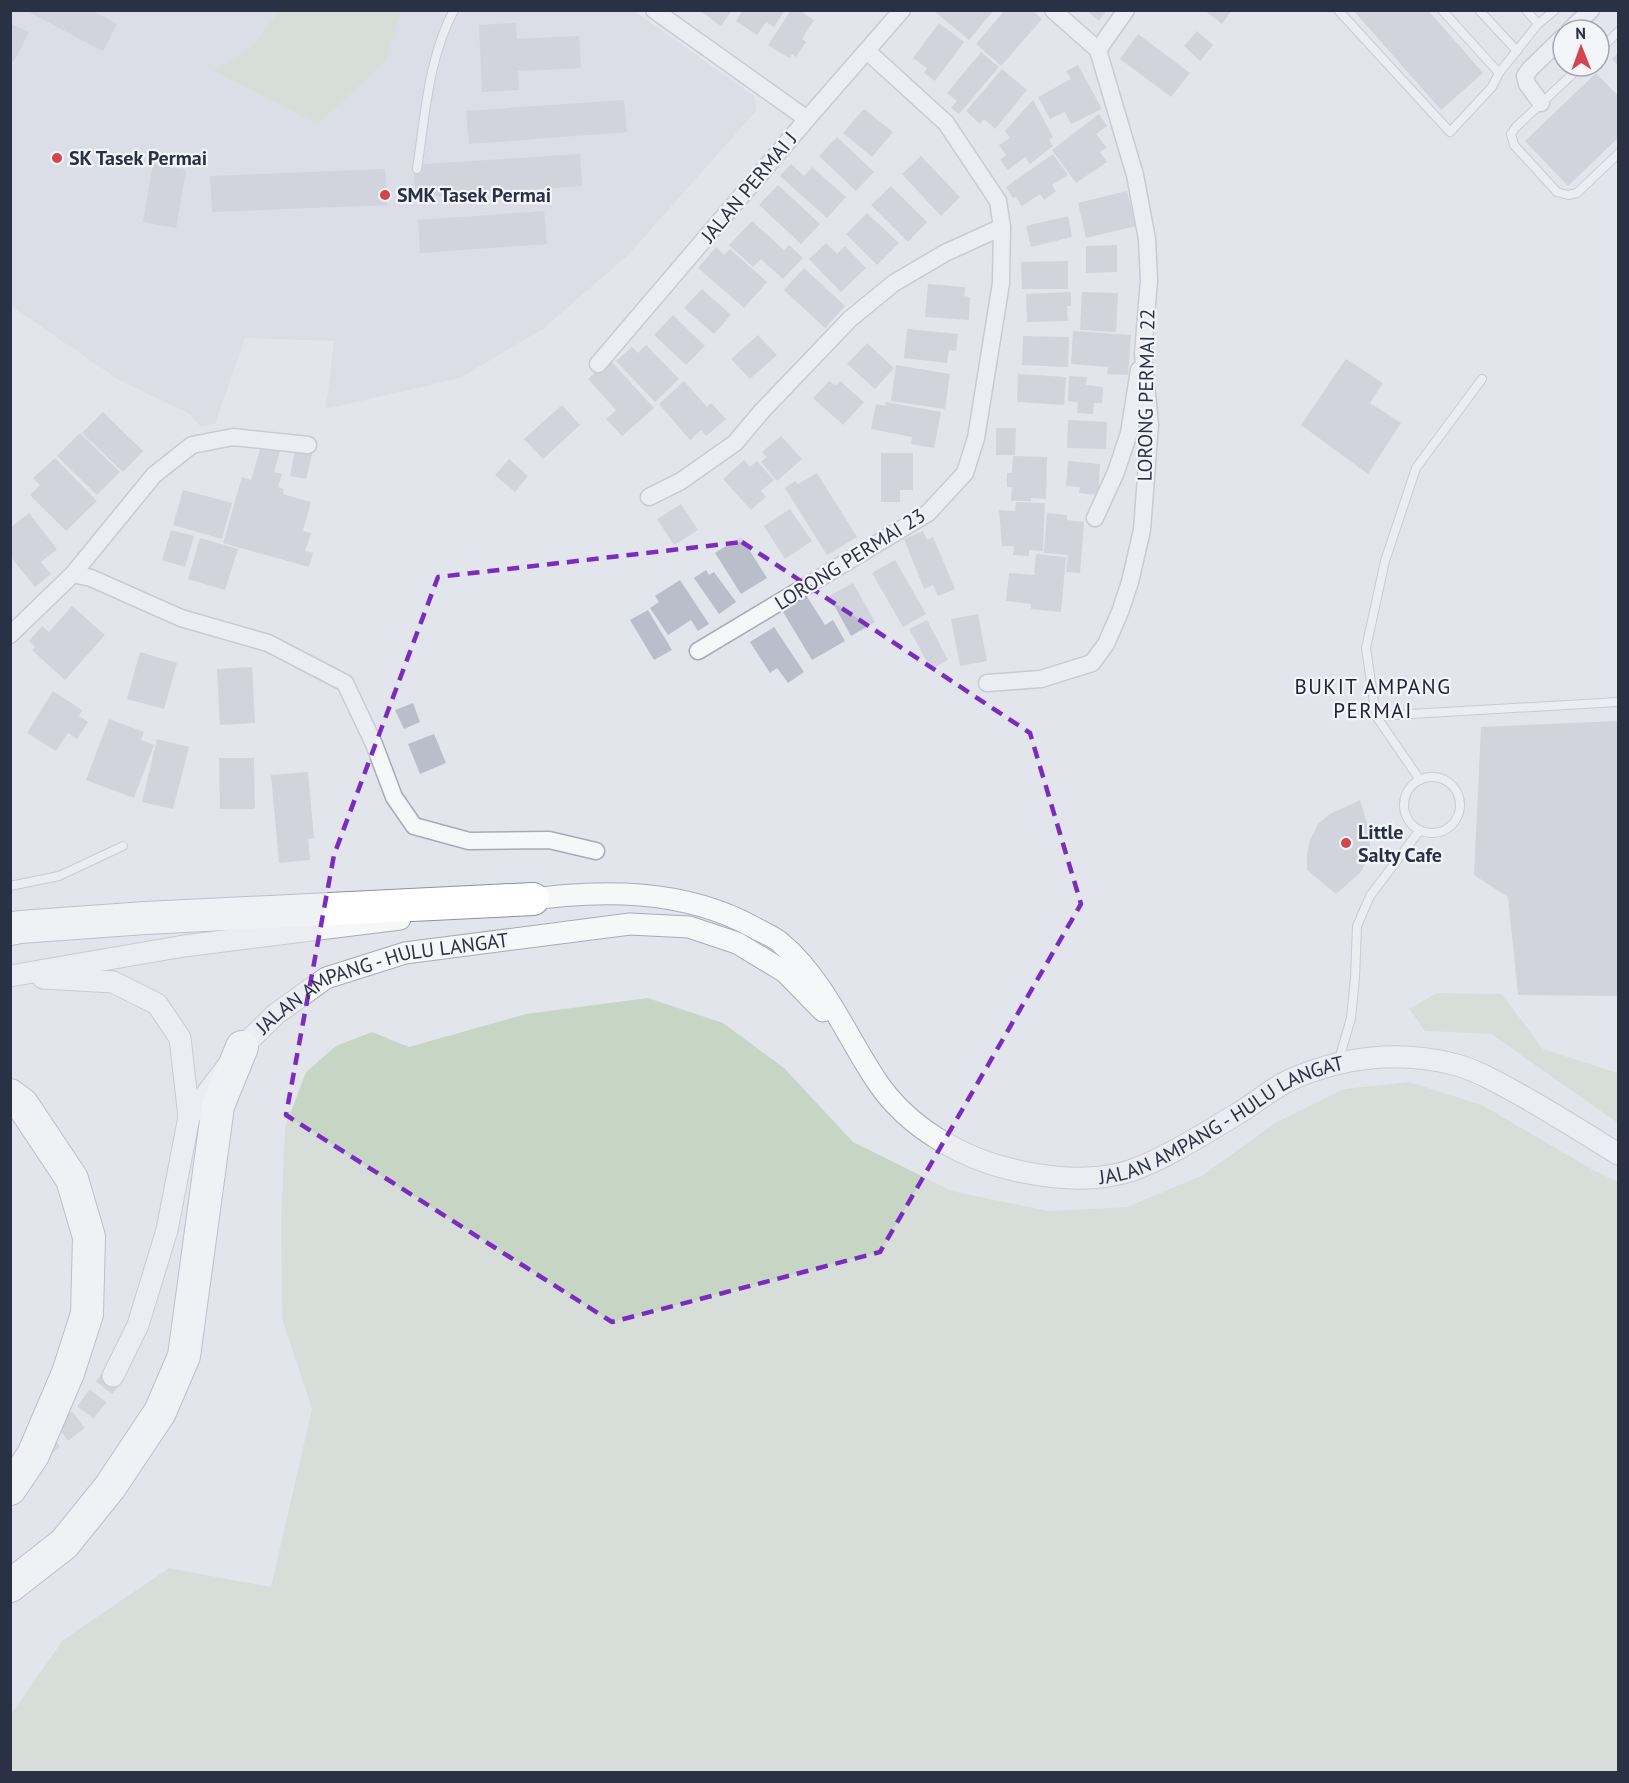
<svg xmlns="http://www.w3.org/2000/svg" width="1629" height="1783" viewBox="0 0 1629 1783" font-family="'PT Sans',sans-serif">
	<rect width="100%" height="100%" fill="#e3e5ec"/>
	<path fill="#d1d4de" d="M11 11H634L754 96 756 111 629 254 544 328 460 378 326 409 334 341 245 338 215 424 200 426 190 414 119 380 11 306Z"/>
	<g fill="#c7d6c4">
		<path d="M279 11V10L402 11 386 61 318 124 213 71 252 46Z"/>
		<path d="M1437 993 1502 994 1543 1049 1618 1073V1123L1491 1034 1425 1031 1409 1009Z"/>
		<path d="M648 998 723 1023 784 1068 853 1142 952 1191 1048 1211 1127 1207 1203 1175 1275 1123 1344 1089 1409 1082 1482 1105 1593 1170 1618 1182V1772H11V1714L63 1640 169 1568 271 1587 312 1409 282 1319 281 1222 285 1127 306 1072 336 1046 372 1032 409 1047 526 1014Z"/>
	</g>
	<g fill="#babeca">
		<path d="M25 10H91L117 24 103 51Z"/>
		<path d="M699 10H732L721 26Z"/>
		<path d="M743 10H785L774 27 766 22 757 35 736 21Z"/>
		<path d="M791 10H799L814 20 802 39 806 42 796 57 792 54 789 58 768 45Z"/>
		<path d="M933 10H994L969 40Z"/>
		<path d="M1005 10H1032L1042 19 1001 66 976 44Z"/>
		<path d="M1086 10H1107L1099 21Z"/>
		<path d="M1204 10H1232L1222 24Z"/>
		<path d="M1353 10H1428L1483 73 1441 110Z"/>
		<path d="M10 23 29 32 14 61 10 60Z"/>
		<path d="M516 23 517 39 579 36 581 68 518 71 519 90 482 92 479 25Z"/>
		<path d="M939 23 964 42 935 81 924 73 927 68 913 58Z"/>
		<path d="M1197 31 1213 45 1200 61 1184 46Z"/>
		<path d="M1138 34 1190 73 1171 97 1120 59Z"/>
		<path d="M981 52 999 67 959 114 951 108 957 101 947 93Z"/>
		<path d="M1618 53V66L1612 59Z"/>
		<path d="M1078 65 1102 109 1071 124 1065 112 1050 119 1038 97 1071 79 1066 71Z"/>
		<path d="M1002 69 1027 90 995 129 984 119 980 124 966 111Z"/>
		<path d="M1596 73 1618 96V138L1568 186 1525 141Z"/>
		<path d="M624 100 627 132 469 144 466 111Z"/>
		<path d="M1033 100 1053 137 1049 140 1053 146 1030 164 1025 157 1008 170 1000 160 1006 155 999 145 1010 138 1005 131Z"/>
		<path d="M864 109 893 132 872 157 843 133Z"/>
		<path d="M1099 114 1107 126 1096 134 1107 148 1100 152 1107 162 1076 183 1052 150Z"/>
		<path d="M837 137 874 172 856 191 819 156Z"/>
		<path d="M580 154 582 186 416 198 413 165Z"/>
		<path d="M1053 154 1068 175 1052 185 1056 191 1044 200 1040 194 1022 206 1016 197 1013 198 1006 187Z"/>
		<path d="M921 156 960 197 941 216 902 174Z"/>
		<path d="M153 164 186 170 176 228 143 222Z"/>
		<path d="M791 164 804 176 812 167 846 197 827 218 780 176Z"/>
		<path d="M385 169 387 205 212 212 210 176Z"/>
		<path d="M778 185 820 224 801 244 759 205Z"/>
		<path d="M891 186 927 222 908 242 871 205Z"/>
		<path d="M1127 191 1136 226 1086 238 1078 203Z"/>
		<path d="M544 211 547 244 420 253 418 220Z"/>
		<path d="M867 213 899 243 877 265 846 234Z"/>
		<path d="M1068 216 1072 237 1031 247 1026 226Z"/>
		<path d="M752 221 784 250 789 245 803 258 783 279 761 259 753 267 729 245Z"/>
		<path d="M826 243 837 254 845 246 866 268 841 292 809 259Z"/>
		<path d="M1117 245V272L1086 273V246Z"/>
		<path d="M716 247 724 255 730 249 767 282 744 308 698 268Z"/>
		<path d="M1068 261V289H1022L1021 262Z"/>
		<path d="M804 268 845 306 825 328 784 290Z"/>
		<path d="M928 284 965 287 964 296 970 297 969 320 925 317Z"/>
		<path d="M702 289 731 315 714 334 684 308Z"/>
		<path d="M1071 292V306H1067L1068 321 1027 322 1026 294Z"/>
		<path d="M1082 292 1118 293 1116 332 1080 330Z"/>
		<path d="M673 315 705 346 686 365 654 335Z"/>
		<path d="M907 329 958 334 956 351 949 350 947 363 904 358Z"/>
		<path d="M1073 331 1131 335 1128 375 1107 374 1108 367 1071 364Z"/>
		<path d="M758 335 777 355 750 379 731 359Z"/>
		<path d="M1023 336 1069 337 1068 367 1022 365Z"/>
		<path d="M867 343 894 368 875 389 847 364Z"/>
		<path d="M646 345 679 379 655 402 616 361 632 347 638 353Z"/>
		<path d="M1346 359 1383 383 1370 403 1401 423 1368 474 1301 425Z"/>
		<path d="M610 360 654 408 622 436 606 419 616 410 588 379Z"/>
		<path d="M896 365 950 374 945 409 891 401Z"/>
		<path d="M1018 374 1066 377 1064 405 1017 402Z"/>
		<path d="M1069 376 1087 377 1086 385 1103 387 1102 403H1094L1093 414 1077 413 1078 402 1068 401Z"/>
		<path d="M684 381 707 407 711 403 726 419 706 436 701 430 690 440 659 404Z"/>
		<path d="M829 381 836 386 840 381 864 402 843 425 813 398Z"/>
		<path d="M886 402 941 412 934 448 911 444 912 437 871 429 876 404 885 406Z"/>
		<path d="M562 405 580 425 543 459 524 439Z"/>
		<path d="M103 412 143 451 123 472 82 433Z"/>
		<path d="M1068 420 1107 422 1106 449 1067 448Z"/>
		<path d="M996 428H1016L1015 455H996Z"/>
		<path d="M80 433 120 472 97 495 57 456Z"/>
		<path d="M781 436 802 459 777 481 761 462 767 457 762 452Z"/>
		<path d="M262 442 281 448 274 472 282 474 278 487 284 489 283 494 311 502 303 531 311 533 305 551 313 553 309 567 223 543 242 477 251 480Z"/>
		<path d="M295 450 312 454 306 479 290 476Z"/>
		<path d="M881 453H913V490H900V502H881Z"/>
		<path d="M1013 456 1047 457 1046 499 1031 498V501H1011L1012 487H1007V473H1012Z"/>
		<path d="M55 458 97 501 66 531 30 495 40 485 33 478Z"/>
		<path d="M509 459 528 476 515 492 495 475Z"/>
		<path d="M744 460 750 467 757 461 774 480 761 491 766 497 751 510 723 479Z"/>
		<path d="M1068 461 1100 464 1098 495 1079 493 1080 487 1066 486Z"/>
		<path d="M817 473 857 537 827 555 785 488 795 481 798 484Z"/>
		<path d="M183 490 232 503 222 539 173 525Z"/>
		<path d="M1016 502 1045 503 1043 551 1029 550V556L1013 555 1014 546H1002L999 510 1015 511Z"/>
		<path d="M681 504 698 530 674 545 657 519Z"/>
		<path d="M790 509 812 541 785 559 764 526Z"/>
		<path d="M29 513 57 549 41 562 51 574 35 587 10 556V528Z"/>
		<path d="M1047 513 1067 515V520L1084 522 1080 573 1066 572 1068 555 1044 553Z"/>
		<path d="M171 530 194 536 185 567 162 560Z"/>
		<path d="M923 531 927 540 933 537 955 589 938 596 933 585 924 589 904 539Z"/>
		<path d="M741 537 767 578 741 594 715 553Z"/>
		<path d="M200 538 238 549 225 590 188 579Z"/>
		<path d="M1036 554 1066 557 1061 612 1031 609V604L1006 601 1009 573 1034 575Z"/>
		<path d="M895 560 926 614 903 627 872 573Z"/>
		<path d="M706 570 709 575 714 572 736 602 719 614 694 578Z"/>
		<path d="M680 580 709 624 698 631 691 620 668 635 650 608 659 602 655 596Z"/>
		<path d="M853 583 875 622 851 636 829 596Z"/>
		<path d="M804 592 825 625 833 620 845 641 812 660 780 607Z"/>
		<path d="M72 606 105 635 65 680 32 650 35 647 29 641 42 626 49 632Z"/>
		<path d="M648 610 672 650 654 660 630 620Z"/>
		<path d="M978 614 987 661 960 666 951 619Z"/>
		<path d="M927 620 948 660 931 669 909 629Z"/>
		<path d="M774 627 804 672 788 683 777 668 770 673 750 642Z"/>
		<path d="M140 652 177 663 164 709 127 699Z"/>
		<path d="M252 667 255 723 220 725 217 669Z"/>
		<path d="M53 691 82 710 79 716 88 722 77 739 68 733 56 751 27 733Z"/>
		<path d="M413 703 420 722 404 729 395 710Z"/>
		<path d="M109 719 144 732 141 740 154 745 134 798 86 780Z"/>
		<path d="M1618 721V996L1518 995 1508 897 1474 875 1481 727Z"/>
		<path d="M434 734 446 763 420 774 408 744Z"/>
		<path d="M157 739 189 747 173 809 142 802Z"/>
		<path d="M219 758H254L255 809H220Z"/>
		<path d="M308 772 314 838 308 839 310 860 279 863 271 775Z"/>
		<path d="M1360 800 1369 830 1370 846 1367 860 1361 872 1336 894 1307 870V855L1310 840 1318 824 1330 814Z"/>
	</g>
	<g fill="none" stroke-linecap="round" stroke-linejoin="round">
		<path stroke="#bec1cb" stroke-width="21" stroke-dasharray="21 10" stroke-linecap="butt" d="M37 1451 82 1417 113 1376"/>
		<g stroke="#a8abb7" stroke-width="10">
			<g id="service">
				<path d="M1338 10 1450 132 1492 87 1499 73 1538 24 1555 10"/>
				<path d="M1442 10 1499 73"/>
				<path d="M1479 10 1517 51"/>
				<path d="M1526 10 1538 24"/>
				<path d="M1599 50 1618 32"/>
				<path d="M1581 66 1516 127 1511 134 1514 145 1557 192 1568 195 1577 193 1618 154"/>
				<path d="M417 169C425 117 428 58 454 10"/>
				<path d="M1376 716 1618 702"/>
				<circle cx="1432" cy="805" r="28"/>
				<path d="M1420 780 1376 716 1366 648 1385 561 1416 468 1482 379"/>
				<path d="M10 886 59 876 123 846"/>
				<path d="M1338 1063 1351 1018 1355 978 1357 926 1370 896 1420 830"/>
			</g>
		</g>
		<g stroke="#a8abb7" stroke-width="19">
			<g id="minor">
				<path d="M654 10 807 119"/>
				<path d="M1570 30 1591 10"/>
				<path d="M1098 50 1126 10"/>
				<path d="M1541 103 1527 84 1525 76 1530 69 1563 37"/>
				<path d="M598 364 807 119 902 10"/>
				<path d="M649 497 681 481 735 443 762 411 850 319 894 283 945 253 1002 227"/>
				<path d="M1095 518 1116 472 1129 433 1139 370"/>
				<path d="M73 574 154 475 192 445 233 437 308 445"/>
				<path d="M10 635 73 574 91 578 181 618 268 643 345 683 374 744 394 797 414 826 469 841 549 840 596 851"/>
				<path d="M698 651 928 513 965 473 976 438 1001 283 1002 227 998 201 946 123 867 51"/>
				<path d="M987 683 1041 679 1092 663 1106 644 1120 612 1130 582 1142 530 1150 424 1143 354 1149 280 1147 239 1135 175 1098 50 1053 10"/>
			</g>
		</g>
		<g stroke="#a8abb7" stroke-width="23">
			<g id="tertiary">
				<path id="s1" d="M519 901C598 889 684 888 755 928 764 933 775 937 782 944 824 980 846 1035 876 1080 908 1129 966 1161 1023 1172 1057 1179 1095 1182 1130 1171 1165 1159 1209 1131 1242 1111 1258 1101 1273 1088 1290 1080 1343 1056 1401 1050 1457 1065 1481 1072 1504 1086 1526 1098 1557 1116 1588 1135 1618 1154"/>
				<path d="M10 976 184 946 400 919"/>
				<path d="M43 978 113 982 157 1004 180 1038 189 1117"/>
				<path id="s2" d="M113 1376 138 1325 167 1230 189 1117 242 1047 276 1014 326 978 405 953 630 924 689 927 737 943 785 972 823 1011"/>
			</g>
		</g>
		<g stroke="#8a91a3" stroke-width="34">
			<g id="motorway">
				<path d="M10 929 20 927 145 918 533 899"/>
				<path d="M10 1095 22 1104 72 1179 89 1237 87 1314 68 1373 33 1455 10 1489"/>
				<path d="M10 1586 64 1544 110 1487 160 1412 184 1356 218 1106 242 1047"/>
			</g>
		</g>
		<use href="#service" stroke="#f6f7f9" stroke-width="8"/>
		<use href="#minor" stroke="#f6f7f9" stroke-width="16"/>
		<use href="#tertiary" stroke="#f6f7f9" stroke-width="21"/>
		<use href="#motorway" stroke="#fff" stroke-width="32"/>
	</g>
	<path d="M0 0H1629V1783H0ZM742 542 1030 733 1081 904 880 1252 612 1322 286 1115 334 855 438 577Z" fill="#e3e5ec" fill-opacity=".55" fill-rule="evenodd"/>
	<path fill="none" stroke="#7b2cbf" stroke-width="4.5" stroke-dasharray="12 8" stroke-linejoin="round" d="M742 542 1030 733 1081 904 880 1252 612 1322 286 1115 334 855 438 577Z"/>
	<g fill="#d3454c" stroke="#f3f5f9" stroke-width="2">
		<circle cx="57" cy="158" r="6"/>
		<circle cx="385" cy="195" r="6"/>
		<circle cx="1346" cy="843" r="6"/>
	</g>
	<g text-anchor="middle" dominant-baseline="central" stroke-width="4.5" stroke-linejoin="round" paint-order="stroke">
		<g font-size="20" font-weight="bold" fill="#2a3145" stroke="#f3f5f9" text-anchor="start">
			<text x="69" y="158">SK Tasek Permai</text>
			<text x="397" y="195">SMK Tasek Permai</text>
			<text x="1358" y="832">Little<tspan x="1358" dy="23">Salty Cafe</tspan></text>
		</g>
		<g font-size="20" fill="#2a3145" stroke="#f3f5f9">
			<text transform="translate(749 187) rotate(-50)">JALAN PERMAI J</text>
			<text transform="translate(1146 395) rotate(-89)">LORONG PERMAI 22</text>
			<text transform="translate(850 559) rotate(-32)">LORONG PERMAI 23</text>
			<text stroke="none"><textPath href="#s2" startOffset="519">JALAN AMPANG - HULU LANGAT</textPath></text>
			<text stroke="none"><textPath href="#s1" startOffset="830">JALAN AMPANG - HULU LANGAT</textPath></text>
		</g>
		<g font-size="21" letter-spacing="1.5" fill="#1c2236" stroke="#f3f5f9">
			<text x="1373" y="686">BUKIT AMPANG<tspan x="1373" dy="24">PERMAI</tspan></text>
		</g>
	</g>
	<rect width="1629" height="1783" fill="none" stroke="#2a3145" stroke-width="24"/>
	<g transform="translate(1581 48) rotate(359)"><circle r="28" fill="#f3f5f9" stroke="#a3a7b1" stroke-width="1.5"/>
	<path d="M0-4.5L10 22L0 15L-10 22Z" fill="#d3454c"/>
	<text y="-9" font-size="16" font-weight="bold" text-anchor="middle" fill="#2a3145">N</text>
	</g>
</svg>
